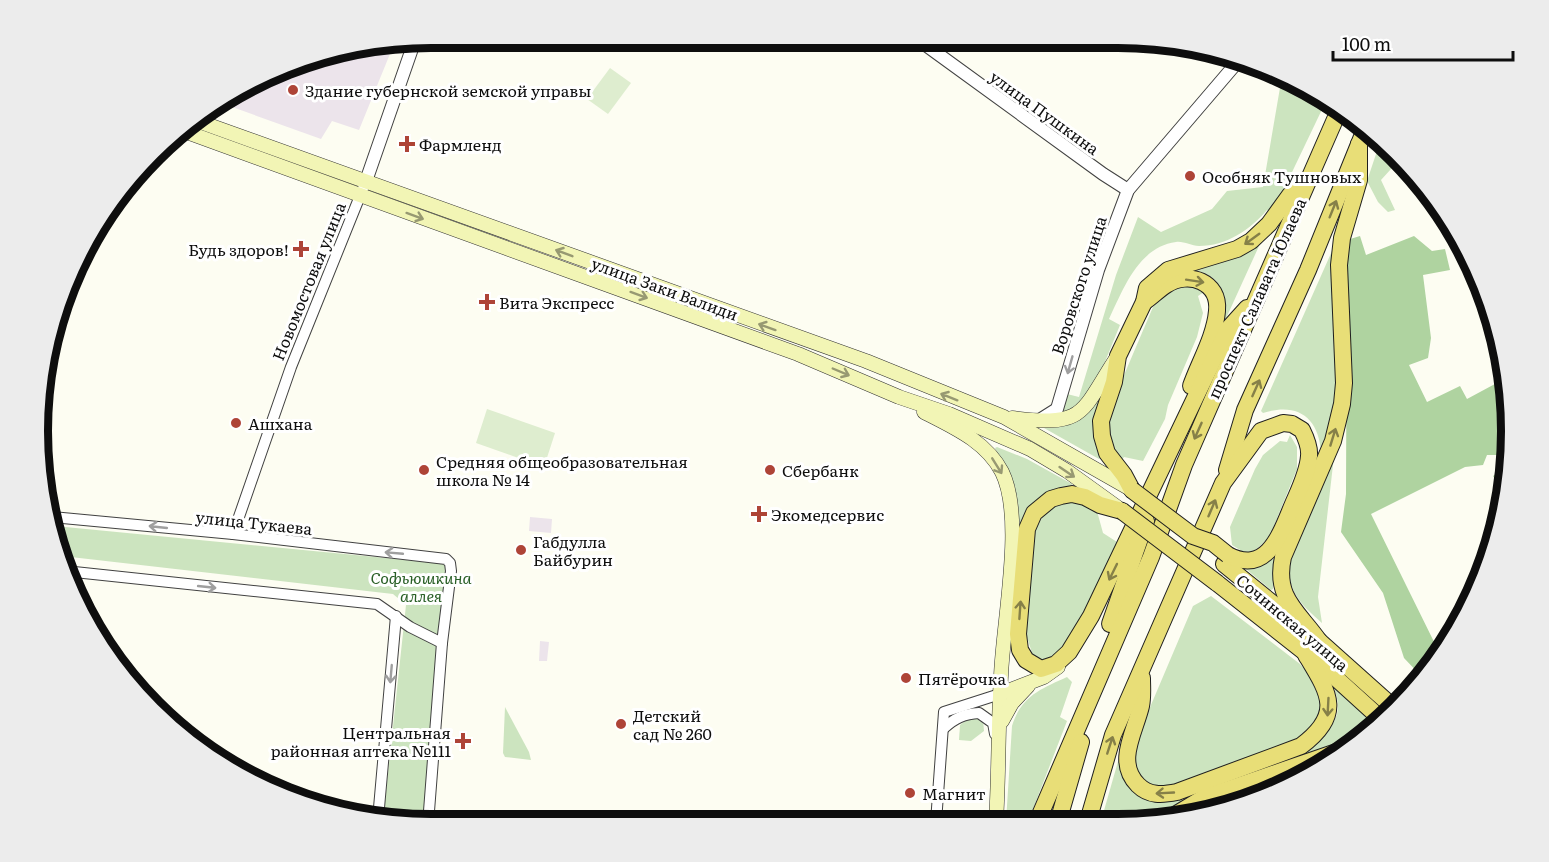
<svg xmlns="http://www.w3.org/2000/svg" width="1549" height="862" viewBox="0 0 1549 862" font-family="Literata,serif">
	<rect width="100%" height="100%" fill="#fdfdf2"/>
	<g fill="#ece4eb">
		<path d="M394 44 359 130 332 121 321 139 221 103 304 58Z"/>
		<path d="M530 517 552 519 551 533 529 531Z"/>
		<path d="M540 641 549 642 547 661H539Z"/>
	</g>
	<g fill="#cce4bf">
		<path d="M1282 76 1314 90 1327 99 1272 214 1267 210C1250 230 1226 246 1199 246 1191 246 1184 241 1176 242 1138 247 1123 290 1109 319L1120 325 1100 374 1084 402 1060 416 1067 394 1079 397 1116 275 1138 217 1161 232 1212 209 1227 191 1263 187Z"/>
		<path d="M1381 139 1400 159 1381 180 1395 210 1388 212 1378 202 1367 181Z"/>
		<path d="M1257 244 1259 246 1223 325C1226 293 1223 273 1187 269Z"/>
		<path d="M1332 251 1336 404 1321 453C1319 417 1297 402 1263 413L1261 411Z"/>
		<path d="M1189 285 1204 292 1198 296 1203 313 1197 337 1168 405 1165 419 1143 461 1124 457 1122 460 1113 448 1108 433 1110 408 1153 307 1170 290Z"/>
		<path d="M1099 398 1094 438 1101 457 1099 459 1044 428 1066 425Z"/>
		<path d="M1290 435 1297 447V469L1269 538 1253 552 1245 553 1232 545 1230 527 1255 469 1263 455 1280 441 1287 442Z"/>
		<path d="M997 447 1027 459 1072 484 1071 487C1041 493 1034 499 1020 526L1014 485 995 448Z"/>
		<path d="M1334 456 1318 597 1322 623C1300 604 1285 589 1290 558Z"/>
		<path d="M1073 501 1083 503 1097 511 1103 533 1117 542C1100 577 1078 643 1045 661L1033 656 1026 634 1034 531C1043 512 1053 505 1073 501Z"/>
		<path d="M55 526 448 564 423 824 383 820 406 605 393 594 62 556Z"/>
		<path d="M1275 558 1273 589 1271 590 1246 569 1261 566Z"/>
		<path d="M1211 596 1300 664 1315 681 1322 706 1313 729 1298 739C1277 747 1173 791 1158 788 1135 782 1133 766 1134 745L1193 606Z"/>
		<path d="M1067 677 1072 682 1060 717 1067 721 1028 822H1006L1012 726C1021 696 1041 689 1067 677Z"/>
		<path d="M1332 683 1375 724 1359 738 1300 755C1323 732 1350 724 1332 683Z"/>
		<path d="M505 707 529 752 531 760 505 757 503 753Z"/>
		<path d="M972 716 983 719 984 731 971 741 959 740 960 725Z"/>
		<path d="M1119 758C1124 796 1146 807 1181 798L1182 801 1155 821H1101Z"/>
		<path d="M1337 758 1245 804 1177 819 1205 803Z"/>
	</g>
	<g fill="#afd3a0">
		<path d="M1360 236 1366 255 1414 236 1432 251 1445 249 1450 270 1423 275 1431 338 1428 358 1409 365 1427 402 1460 386 1467 399 1506 378 1511 405 1509 455H1487L1483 465 1465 467 1371 514 1440 654 1423 678 1404 658 1383 593 1341 532 1346 494 1347 240Z"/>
		<path d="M1509 465 1505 495 1493 476Z"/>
	</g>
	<g fill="#deedcf">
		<path d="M610 68 631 83 608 114 587 99Z"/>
		<path d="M487 409 555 433 544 467 476 443Z"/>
	</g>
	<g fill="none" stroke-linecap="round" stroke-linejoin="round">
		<g stroke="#414141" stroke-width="12">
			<g id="minor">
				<path d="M52 517 233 534 446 559 450 563 451 571 442 643 428 824"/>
				<path d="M233 534 291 367 366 181"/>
				<path d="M65 571 377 604 410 627 442 643"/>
				<path d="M944 728C955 718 964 714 979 713L993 723 995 734"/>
				<path d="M378 819 396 616"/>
				<path d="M936 822 944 712 1000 694"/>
			</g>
		</g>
		<g stroke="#414141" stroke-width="14">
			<g id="tertiary">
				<path d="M916 38 1103 174 1128 190"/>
				<path d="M366 181 415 40"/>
				<path d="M1038 421 1057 409 1098 270 1128 190 1240 59"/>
			</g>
		</g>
		<g stroke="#303030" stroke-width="15">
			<g id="secondary">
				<path d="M192 119 866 361 1004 417 1132 490"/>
				<path d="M181 130 798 354 899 397 949 414 1030 449 1067 471 1117 507"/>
				<path d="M924 412C953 427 986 441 1002 472 1025 519 1003 621 1001 676 998 724 999 773 996 822"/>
				<path d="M1012 418C1086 427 1080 414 1117 357"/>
				<path d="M1000 694 1044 677 1058 667"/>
				<path d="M1002 721 1012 703 1028 686"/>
			</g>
		</g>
		<g stroke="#1f1f1f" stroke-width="18">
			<g id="primary">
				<path d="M1144 302C1152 297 1158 290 1166 285 1189 270 1220 282 1217 311 1215 336 1199 363 1191 386"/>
				<path d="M1227 470 1245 410 1308 270 1366 127"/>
				<path d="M1132 490 1124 475 1107 453 1102 436 1101 421 1114 382 1118 356 1144 302 1147 288 1168 270 1237 249 1251 241 1269 224 1290 195 1301 187"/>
				<path d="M1122 511 1100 505 1085 497 1072 494 1061 496 1051 499 1034 513 1027 529 1018 634 1020 650 1026 660 1041 669 1056 664 1069 652 1091 616 1228 329 1247 308"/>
				<path d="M1224 564 1319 641 1394 708"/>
				<path d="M1217 583 1326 669 1381 719"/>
				<path d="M1110 624 1146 521"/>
				<path d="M1319 641C1298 611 1274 598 1283 557L1333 441 1342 404 1344 383 1339 265 1342 238 1359 180V144"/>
				<path d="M1142 678C1142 687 1143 697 1141 706 1135 732 1115 762 1138 785 1149 796 1162 795 1177 792L1301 746C1344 714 1329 693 1306 655"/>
				<path d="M1088 821 1113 735 1223 483 1261 431 1283 423 1292 424 1302 430C1306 438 1310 447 1309 456 1308 472 1299 490 1293 504 1281 532 1268 576 1228 555"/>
				<path d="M1165 821 1203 798 1348 748"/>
				<path d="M1037 822 1151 557 1184 465 1340 108"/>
				<path d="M1058 822 1081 742"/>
			</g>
		</g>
		<use href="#minor" stroke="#fff" stroke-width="10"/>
		<use href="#tertiary" stroke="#fff" stroke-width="12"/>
		<use href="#secondary" stroke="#f2f5b5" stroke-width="14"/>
		<use href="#primary" stroke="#e8de77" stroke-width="16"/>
		<g stroke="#1f1f1f" stroke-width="18" stroke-linecap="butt">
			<g id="primary-bridge">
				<path d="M1132 490 1193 536 1213 543 1228 555"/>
				<path d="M1122 511 1217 583"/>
			</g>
		</g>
		<use href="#primary-bridge" stroke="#e8de77" stroke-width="16"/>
	</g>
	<defs><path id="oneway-shaft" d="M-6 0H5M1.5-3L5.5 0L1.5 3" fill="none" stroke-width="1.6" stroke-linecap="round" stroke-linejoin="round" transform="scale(1.5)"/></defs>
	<g stroke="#868048">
		<use href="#oneway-shaft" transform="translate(1333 209) rotate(-68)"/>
		<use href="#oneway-shaft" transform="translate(1252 239) rotate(144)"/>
		<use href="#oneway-shaft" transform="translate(1195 281) rotate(9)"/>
		<use href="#oneway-shaft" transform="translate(1256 388) rotate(-66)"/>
		<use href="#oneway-shaft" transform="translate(1198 431) rotate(114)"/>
		<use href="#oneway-shaft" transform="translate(1333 437) rotate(-73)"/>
		<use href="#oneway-shaft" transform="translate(1212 508) rotate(-67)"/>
		<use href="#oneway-shaft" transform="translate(1113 572) rotate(116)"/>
		<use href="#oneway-shaft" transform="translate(1020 610) rotate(-86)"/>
		<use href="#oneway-shaft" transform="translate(1328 707) rotate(93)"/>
		<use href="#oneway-shaft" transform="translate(1110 745) rotate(-72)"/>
		<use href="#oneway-shaft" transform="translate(1165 793) rotate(177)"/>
	</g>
	<g stroke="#979972">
		<use href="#oneway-shaft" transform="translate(415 216) rotate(20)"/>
		<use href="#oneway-shaft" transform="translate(564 253) rotate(-159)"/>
		<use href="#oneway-shaft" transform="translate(639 295) rotate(20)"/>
		<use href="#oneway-shaft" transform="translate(767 327) rotate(-160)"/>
		<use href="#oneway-shaft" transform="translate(841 372) rotate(23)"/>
		<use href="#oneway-shaft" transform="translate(949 397) rotate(-158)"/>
		<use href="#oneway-shaft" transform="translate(997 466) rotate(58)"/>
		<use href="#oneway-shaft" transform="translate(1067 472) rotate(34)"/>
	</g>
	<g stroke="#9f9f9f">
		<use href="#oneway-shaft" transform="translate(1070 365) rotate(106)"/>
		<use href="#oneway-shaft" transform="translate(158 527) rotate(-174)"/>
		<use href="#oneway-shaft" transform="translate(394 553) rotate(-175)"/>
		<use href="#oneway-shaft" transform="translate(207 587) rotate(6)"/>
		<use href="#oneway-shaft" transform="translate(391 674) rotate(95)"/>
	</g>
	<g fill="#ae4437" stroke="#fff" stroke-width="2">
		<circle cx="293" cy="90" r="6"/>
		<path d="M404 135h6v6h6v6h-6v6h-6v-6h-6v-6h6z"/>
		<circle cx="1190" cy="176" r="6"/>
		<path d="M298 240h6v6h6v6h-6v6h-6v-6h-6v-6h6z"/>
		<path d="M484 293h6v6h6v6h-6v6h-6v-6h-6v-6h6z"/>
		<circle cx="236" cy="423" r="6"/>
		<circle cx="424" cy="470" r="6"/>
		<circle cx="770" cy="470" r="6"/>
		<path d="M756 505h6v6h6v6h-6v6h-6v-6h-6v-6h6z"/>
		<circle cx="521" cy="550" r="6"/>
		<circle cx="906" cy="678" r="6"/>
		<circle cx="621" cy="724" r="6"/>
		<path d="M460 732h6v6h6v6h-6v6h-6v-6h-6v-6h6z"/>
		<circle cx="910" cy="793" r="6"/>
	</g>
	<g text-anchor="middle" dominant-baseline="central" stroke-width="6" stroke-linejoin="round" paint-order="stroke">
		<g font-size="16" fill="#0e0e0e" stroke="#fff" text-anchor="start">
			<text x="305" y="90">Здание губернской земской управы</text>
			<text x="419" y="144">Фармленд</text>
			<text x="1202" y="176">Особняк Тушновых</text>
			<text x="289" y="249" text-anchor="end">Будь здоров!</text>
			<text x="499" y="302">Вита Экспресс</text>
			<text x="248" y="423">Ашхана</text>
			<text x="436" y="461">Средняя общеобразовательная<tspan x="436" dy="18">школа № 14</tspan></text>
			<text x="782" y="470">Сбербанк</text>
			<text x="771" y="514">Экомедсервис</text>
			<text x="533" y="541">Габдулла<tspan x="533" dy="18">Байбурин</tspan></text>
			<text x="918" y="678">Пятёрочка</text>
			<text x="633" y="715">Детский<tspan x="633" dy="18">сад № 260</tspan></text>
			<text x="451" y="732" text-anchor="end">Центральная<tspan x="451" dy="18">районная аптека №111</tspan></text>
			<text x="922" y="793">Магнит</text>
		</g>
		<g font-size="16" fill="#0e0e0e" stroke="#fff">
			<text transform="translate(1045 112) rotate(36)">улица Пушкина</text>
			<text transform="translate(308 281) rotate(-68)">Новомостовая улица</text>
			<text transform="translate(1078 285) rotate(-72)">Воровского улица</text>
			<text transform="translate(665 288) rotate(20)">улица Заки Валиди</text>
			<text transform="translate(1256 298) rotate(-66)">проспект Салавата Юлаева</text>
			<text transform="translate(254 522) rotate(6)">улица Тукаева</text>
			<text transform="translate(1293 622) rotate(40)">Сочинская улица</text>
		</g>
		<g font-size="16" font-style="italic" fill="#295f26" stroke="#fff">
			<text x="421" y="577">Софьюшкина<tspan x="421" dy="18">аллея</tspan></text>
		</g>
	</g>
	<path d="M0 0H1549V862H0ZM431 48H1118A383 383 0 0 1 1501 431V431A383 383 0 0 1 1118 814H431A383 383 0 0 1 48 431V431A383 383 0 0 1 431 48Z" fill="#ececec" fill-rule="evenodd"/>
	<path fill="none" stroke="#0e0e0e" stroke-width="8" d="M431 48H1118A383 383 0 0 1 1501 431V431A383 383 0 0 1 1118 814H431A383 383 0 0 1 48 431V431A383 383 0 0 1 431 48Z"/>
	<path d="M1333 51v9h180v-9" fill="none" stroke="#0e0e0e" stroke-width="3"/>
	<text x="1342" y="51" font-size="18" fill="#0e0e0e" stroke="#ffffff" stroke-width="4.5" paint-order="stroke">100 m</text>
</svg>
